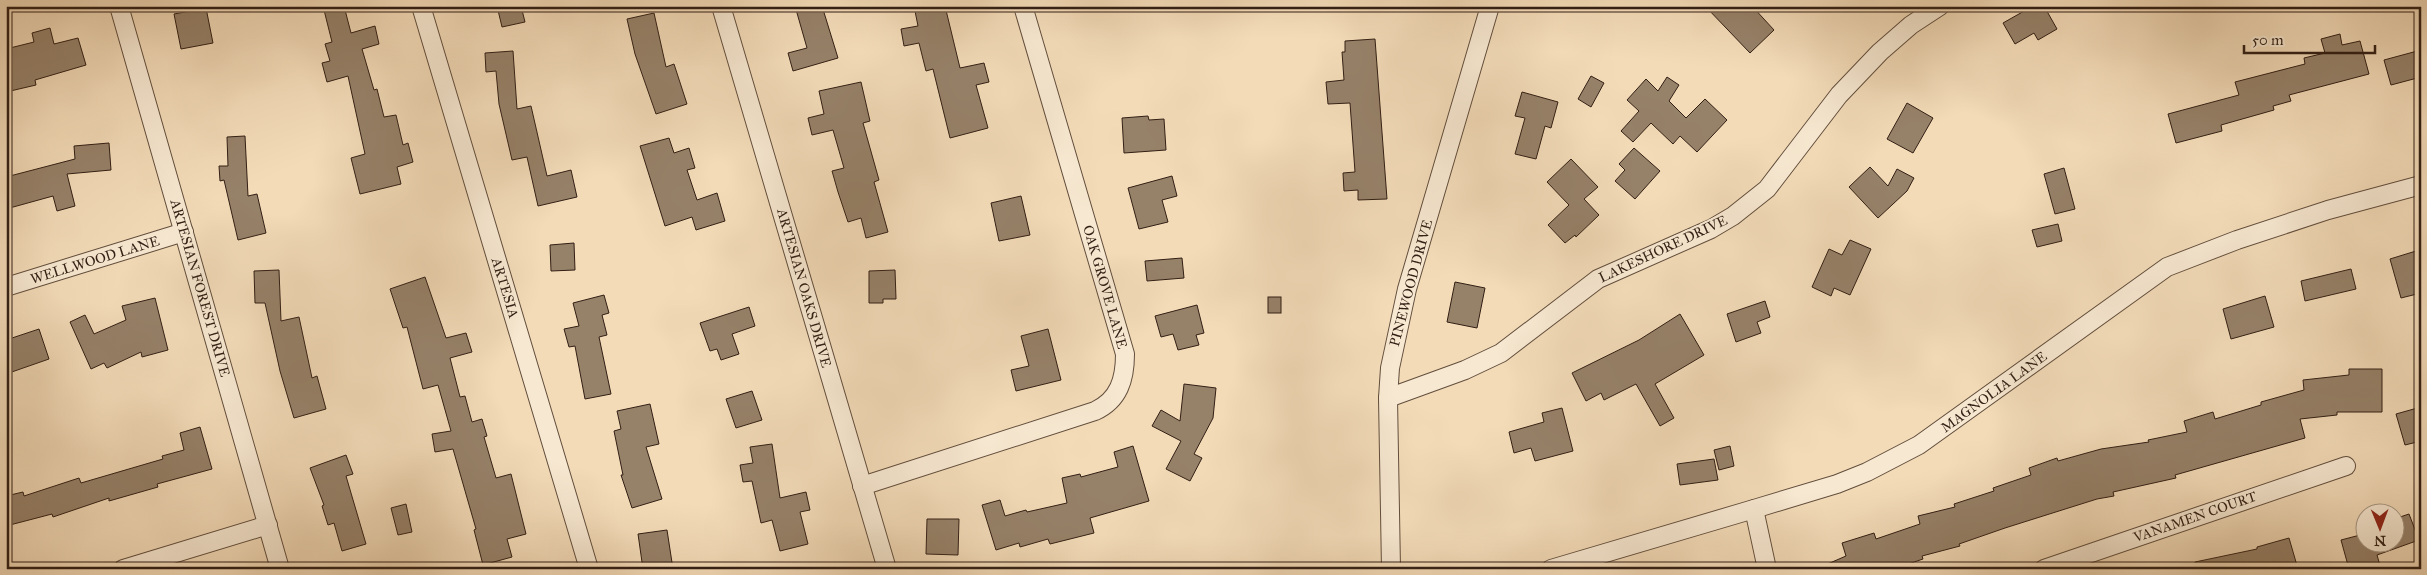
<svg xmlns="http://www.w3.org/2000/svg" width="2427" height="575" viewBox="0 0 2427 575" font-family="'IM FELL Great Primer',serif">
	<rect width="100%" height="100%" fill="#f3dbb8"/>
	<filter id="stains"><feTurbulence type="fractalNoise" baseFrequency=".004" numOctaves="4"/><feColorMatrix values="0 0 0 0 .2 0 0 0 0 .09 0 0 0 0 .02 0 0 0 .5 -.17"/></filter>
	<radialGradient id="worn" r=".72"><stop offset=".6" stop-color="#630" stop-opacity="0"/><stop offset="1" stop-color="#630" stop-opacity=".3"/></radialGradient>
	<g fill="#968169" stroke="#321f14">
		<path d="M323 6H344L351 33 375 26 379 44 362 49 374 90 377 89 384 117 396 115 403 145 408 143 413 162 397 167 401 184 360 194 351 158 365 154 348 76 327 82 322 63 330 61 325 44 332 42Z"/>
		<path d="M497 6H521L525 22 502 27Z"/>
		<path d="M795 6H822L838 58 793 71 788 53 807 48Z"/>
		<path d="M914 6H945L960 68 984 63 989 82 976 85 988 128 950 138 933 69 926 71 919 43 904 46 901 29 918 26Z"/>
		<path d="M1705 6H1752L1774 30 1750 53Z"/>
		<path d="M2033 6H2044L2057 29 2038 40 2034 33 2015 44 2003 23Z"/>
		<path d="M206 8 213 43 181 49 174 14Z"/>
		<path d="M654 13 666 67 674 64 687 104 656 114 635 54 627 19Z"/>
		<path d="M50 28 54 44 78 38 86 65 35 80 36 85 6 92V49L34 42 32 33Z"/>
		<path d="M2340 34 2342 45 2360 41 2369 74 2289 95 2291 101 2273 106 2274 110 2221 125 2222 131 2176 143 2168 114 2239 95 2235 82 2305 64 2304 58 2325 53 2321 39Z"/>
		<path d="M1375 39 1387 199 1358 200V190L1344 191 1343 173 1355 172 1350 103 1328 104 1326 82 1344 80 1342 52H1345V41Z"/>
		<path d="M2421 50V77L2391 85 2384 60Z"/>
		<path d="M513 51 517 109 531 106 547 176 571 170 577 197 538 206 527 157 512 160 499 104 496 71 486 72 485 53Z"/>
		<path d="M1591 76 1604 83 1591 107 1578 99Z"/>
		<path d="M1667 77 1679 85 1669 101 1686 118 1705 99 1727 120 1697 152 1680 136 1673 144 1651 123 1633 142 1621 131 1639 111 1627 100 1646 79 1658 91Z"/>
		<path d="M861 82 870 121 863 123 879 180 874 182 888 232 866 238 861 218 848 222 838 192 832 171 844 168 833 130 812 135 808 118 824 114 819 91Z"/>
		<path d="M1522 92 1558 102 1551 128 1545 126 1536 159 1515 154 1525 118 1515 116Z"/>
		<path d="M1907 103 1933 118 1913 153 1887 139Z"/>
		<path d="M1148 116 1149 120 1164 119 1166 150 1124 153 1122 118Z"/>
		<path d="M245 136 248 196 257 194 266 233 238 240 224 180 220 181 219 166H228L227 137Z"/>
		<path d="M669 138 674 153 689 148 695 168 687 170 697 200 717 193 725 221 696 230 692 217 665 226 640 146Z"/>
		<path d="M109 143 111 170 67 174 75 206 57 211 53 196 6 209V177L75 159 74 146Z"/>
		<path d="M1634 148 1660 171 1635 199 1615 181 1625 170 1619 164Z"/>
		<path d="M1571 159 1598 187 1584 199 1599 215 1576 237 1575 235 1565 243 1548 225 1569 205 1547 182Z"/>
		<path d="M1870 167 1888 186 1897 169 1914 178 1907 191 1878 218 1849 187Z"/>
		<path d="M2064 168 2075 209 2055 214 2044 174Z"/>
		<path d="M1172 176 1177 196 1162 200 1168 222 1139 229 1128 188Z"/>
		<path d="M1021 196 1030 235 999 241 991 203Z"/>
		<path d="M2058 224 2062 241 2037 247 2032 230Z"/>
		<path d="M1850 240 1871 249 1850 295 1834 288 1831 296 1812 287 1829 249 1842 255Z"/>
		<path d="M574 243 575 270 551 271 550 245Z"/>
		<path d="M2416 251 2421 269V293L2401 298 2390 259Z"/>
		<path d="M1182 258 1184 278 1147 281 1145 261Z"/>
		<path d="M2351 269 2356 289 2305 301 2301 281Z"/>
		<path d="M279 270 281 321 299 317 312 378 317 376 326 409 294 418 280 371 265 303H255L254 271Z"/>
		<path d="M895 270 896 299H883V303H869V271Z"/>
		<path d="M425 277 446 338 466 333 472 352 450 358 460 397 465 396 472 422 482 419 487 436 484 437 496 478 511 474 526 534 507 539 512 557 483 565 474 530 476 529 453 449 435 452 432 434 451 431 438 385 423 389 407 327 403 328 390 289Z"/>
		<path d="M1455 282 1485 288 1477 328 1447 322Z"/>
		<path d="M604 295 609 313 602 315 607 335 599 337 611 394 585 399 575 346 569 347 564 329 579 326 573 303Z"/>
		<path d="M2265 296 2274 327 2231 339 2223 309Z"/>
		<rect x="1268" y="297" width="13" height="16"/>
		<path d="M155 298 168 350 142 357 141 352 107 368 104 363 91 369 70 322 85 315 94 334 126 320 122 306Z"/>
		<path d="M1765 301 1770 317 1757 322 1761 333 1736 342 1727 314Z"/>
		<path d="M1197 305 1204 333 1196 335 1199 345 1178 350 1173 334 1161 337 1155 316Z"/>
		<path d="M749 307 755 326 732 334 739 354 721 360 717 349 710 351 700 323Z"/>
		<path d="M1680 314 1704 355 1655 384 1674 418 1660 426 1636 384 1604 400 1601 393 1586 401 1572 373 1639 340Z"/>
		<path d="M39 329 49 359 6 374V340Z"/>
		<path d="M1048 329 1061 380 1016 391 1011 370 1029 366 1021 336Z"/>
		<path d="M2349 369H2382V412H2337V415L2300 419 2305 438 2175 475 2176 478 2113 492 2114 496 2097 499 2005 528 1959 544 1960 546 1922 556 1923 559 1894 569H1816L1846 556 1842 543 1874 533 1876 539 1920 524 1918 516 1955 507 1954 504 1994 491 1993 488 2031 475 2029 468 2057 458 2058 461 2101 449 2149 442 2148 440 2187 432 2184 421 2213 412 2215 419 2261 405V402L2304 390 2303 380 2349 375Z"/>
		<path d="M1184 384 1216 388 1213 418 1194 454 1202 458 1190 481 1166 469 1181 441 1152 426 1161 410 1180 421Z"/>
		<path d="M752 391 762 420 736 428 726 399Z"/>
		<path d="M650 404 659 444 646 447 662 499 632 508 621 475H623L614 431 621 429 617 411Z"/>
		<path d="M2421 407V441L2405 445 2396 414Z"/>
		<path d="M1562 408 1573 451 1535 461 1531 448 1514 453 1509 432 1544 422 1542 413Z"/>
		<path d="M200 427 212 469 157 484 158 487 109 501V498L53 517 52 514 6 526V496L23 492 24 496 79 478 81 483 163 459 162 456 184 450 180 433Z"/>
		<path d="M772 444 780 498 806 492 810 510 800 512 808 544 780 551 772 520 761 523 752 481 743 482 740 465 753 463 750 447Z"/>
		<path d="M1133 446 1149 501 1090 518 1094 533 1050 544 1048 539 1020 547 1019 543 996 550 982 505 1000 500 1005 516 1026 510 1027 512 1067 503 1062 478 1080 474 1081 477 1118 467 1114 452Z"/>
		<path d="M1730 446 1734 466 1719 470 1714 450Z"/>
		<path d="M346 455 353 474 346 476 366 544 342 551 334 523 328 525 322 506 324 505 310 468Z"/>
		<path d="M1714 459 1718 480 1680 485 1677 464Z"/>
		<path d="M406 504 412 532 398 535 391 508Z"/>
		<path d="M2409 514 2419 540 2377 555 2381 569H2349L2341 540 2364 534V542H2394V519Z"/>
		<path d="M927 519H959L958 555 926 554Z"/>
		<path d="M667 530 673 569H643L638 534Z"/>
		<path d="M2289 538 2298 569H2196L2195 562 2257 549V547Z"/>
	</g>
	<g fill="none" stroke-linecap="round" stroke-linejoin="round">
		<g stroke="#624e3d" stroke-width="20">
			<g id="minor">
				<path d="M119 6 280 569"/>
				<path d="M421 6 589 569"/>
				<path d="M721 6 887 569"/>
				<path d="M6 287 184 232"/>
				<path d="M1388 398 1465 370 1501 353 1598 279 1711 229 1733 216 1767 189 1839 95 1880 52 1911 25 1940 6"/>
				<path d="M862 486 1095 411C1119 400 1125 379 1125 354L1023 6"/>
				<path d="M1754 509 1767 569"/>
				<path d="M123 569 268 525"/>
				<path d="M1391 569 1388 398 1390 368 1407 289 1490 6"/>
				<path d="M1551 569 1754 509 1837 484 1867 472 1919 445 2167 267 2237 240 2328 210 2421 185"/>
				<path d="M2044 569 2346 466"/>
			</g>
		</g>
		<use href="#minor" stroke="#f7e8d1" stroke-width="18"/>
	</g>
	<g text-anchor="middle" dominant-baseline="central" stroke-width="4" stroke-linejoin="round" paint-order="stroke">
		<g font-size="14" fill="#321f14" stroke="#f7e8d1">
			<text transform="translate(1663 249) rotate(-25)">LAKESHORE DRIVE</text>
			<text transform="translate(95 260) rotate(-17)">WELLWOOD LANE</text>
			<text transform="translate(1411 283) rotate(-75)">PINEWOOD DRIVE</text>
			<text transform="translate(1105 287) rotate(74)">OAK GROVE LANE</text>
			<text transform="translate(200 288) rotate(74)">ARTESIAN FOREST DRIVE</text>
			<text transform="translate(505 288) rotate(73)">ARTESIA</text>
			<text transform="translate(804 288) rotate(74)">ARTESIAN OAKS DRIVE</text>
			<text transform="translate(1994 392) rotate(-36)">MAGNOLIA LANE</text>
			<text transform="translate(2195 517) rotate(-19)">VANAMEN COURT</text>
		</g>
	</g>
	<rect width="2427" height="575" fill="none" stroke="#f3dbb8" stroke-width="25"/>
	<rect x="8" y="8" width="2412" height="560" fill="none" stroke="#321f14" stroke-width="2.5"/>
	<rect x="12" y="12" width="2402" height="550" fill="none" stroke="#321f14"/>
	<g transform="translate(2380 528) rotate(179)"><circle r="24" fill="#f7e8d1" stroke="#a89885"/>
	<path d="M0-4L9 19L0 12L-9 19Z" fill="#8f2418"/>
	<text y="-8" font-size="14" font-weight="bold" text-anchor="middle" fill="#321f14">N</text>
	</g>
	<path d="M2244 45v8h131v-8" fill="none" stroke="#321f14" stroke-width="2.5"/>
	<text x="2252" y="45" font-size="15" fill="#321f14" stroke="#f7e8d1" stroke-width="4" paint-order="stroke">50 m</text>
	<rect width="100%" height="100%" filter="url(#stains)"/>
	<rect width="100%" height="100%" fill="url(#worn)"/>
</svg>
